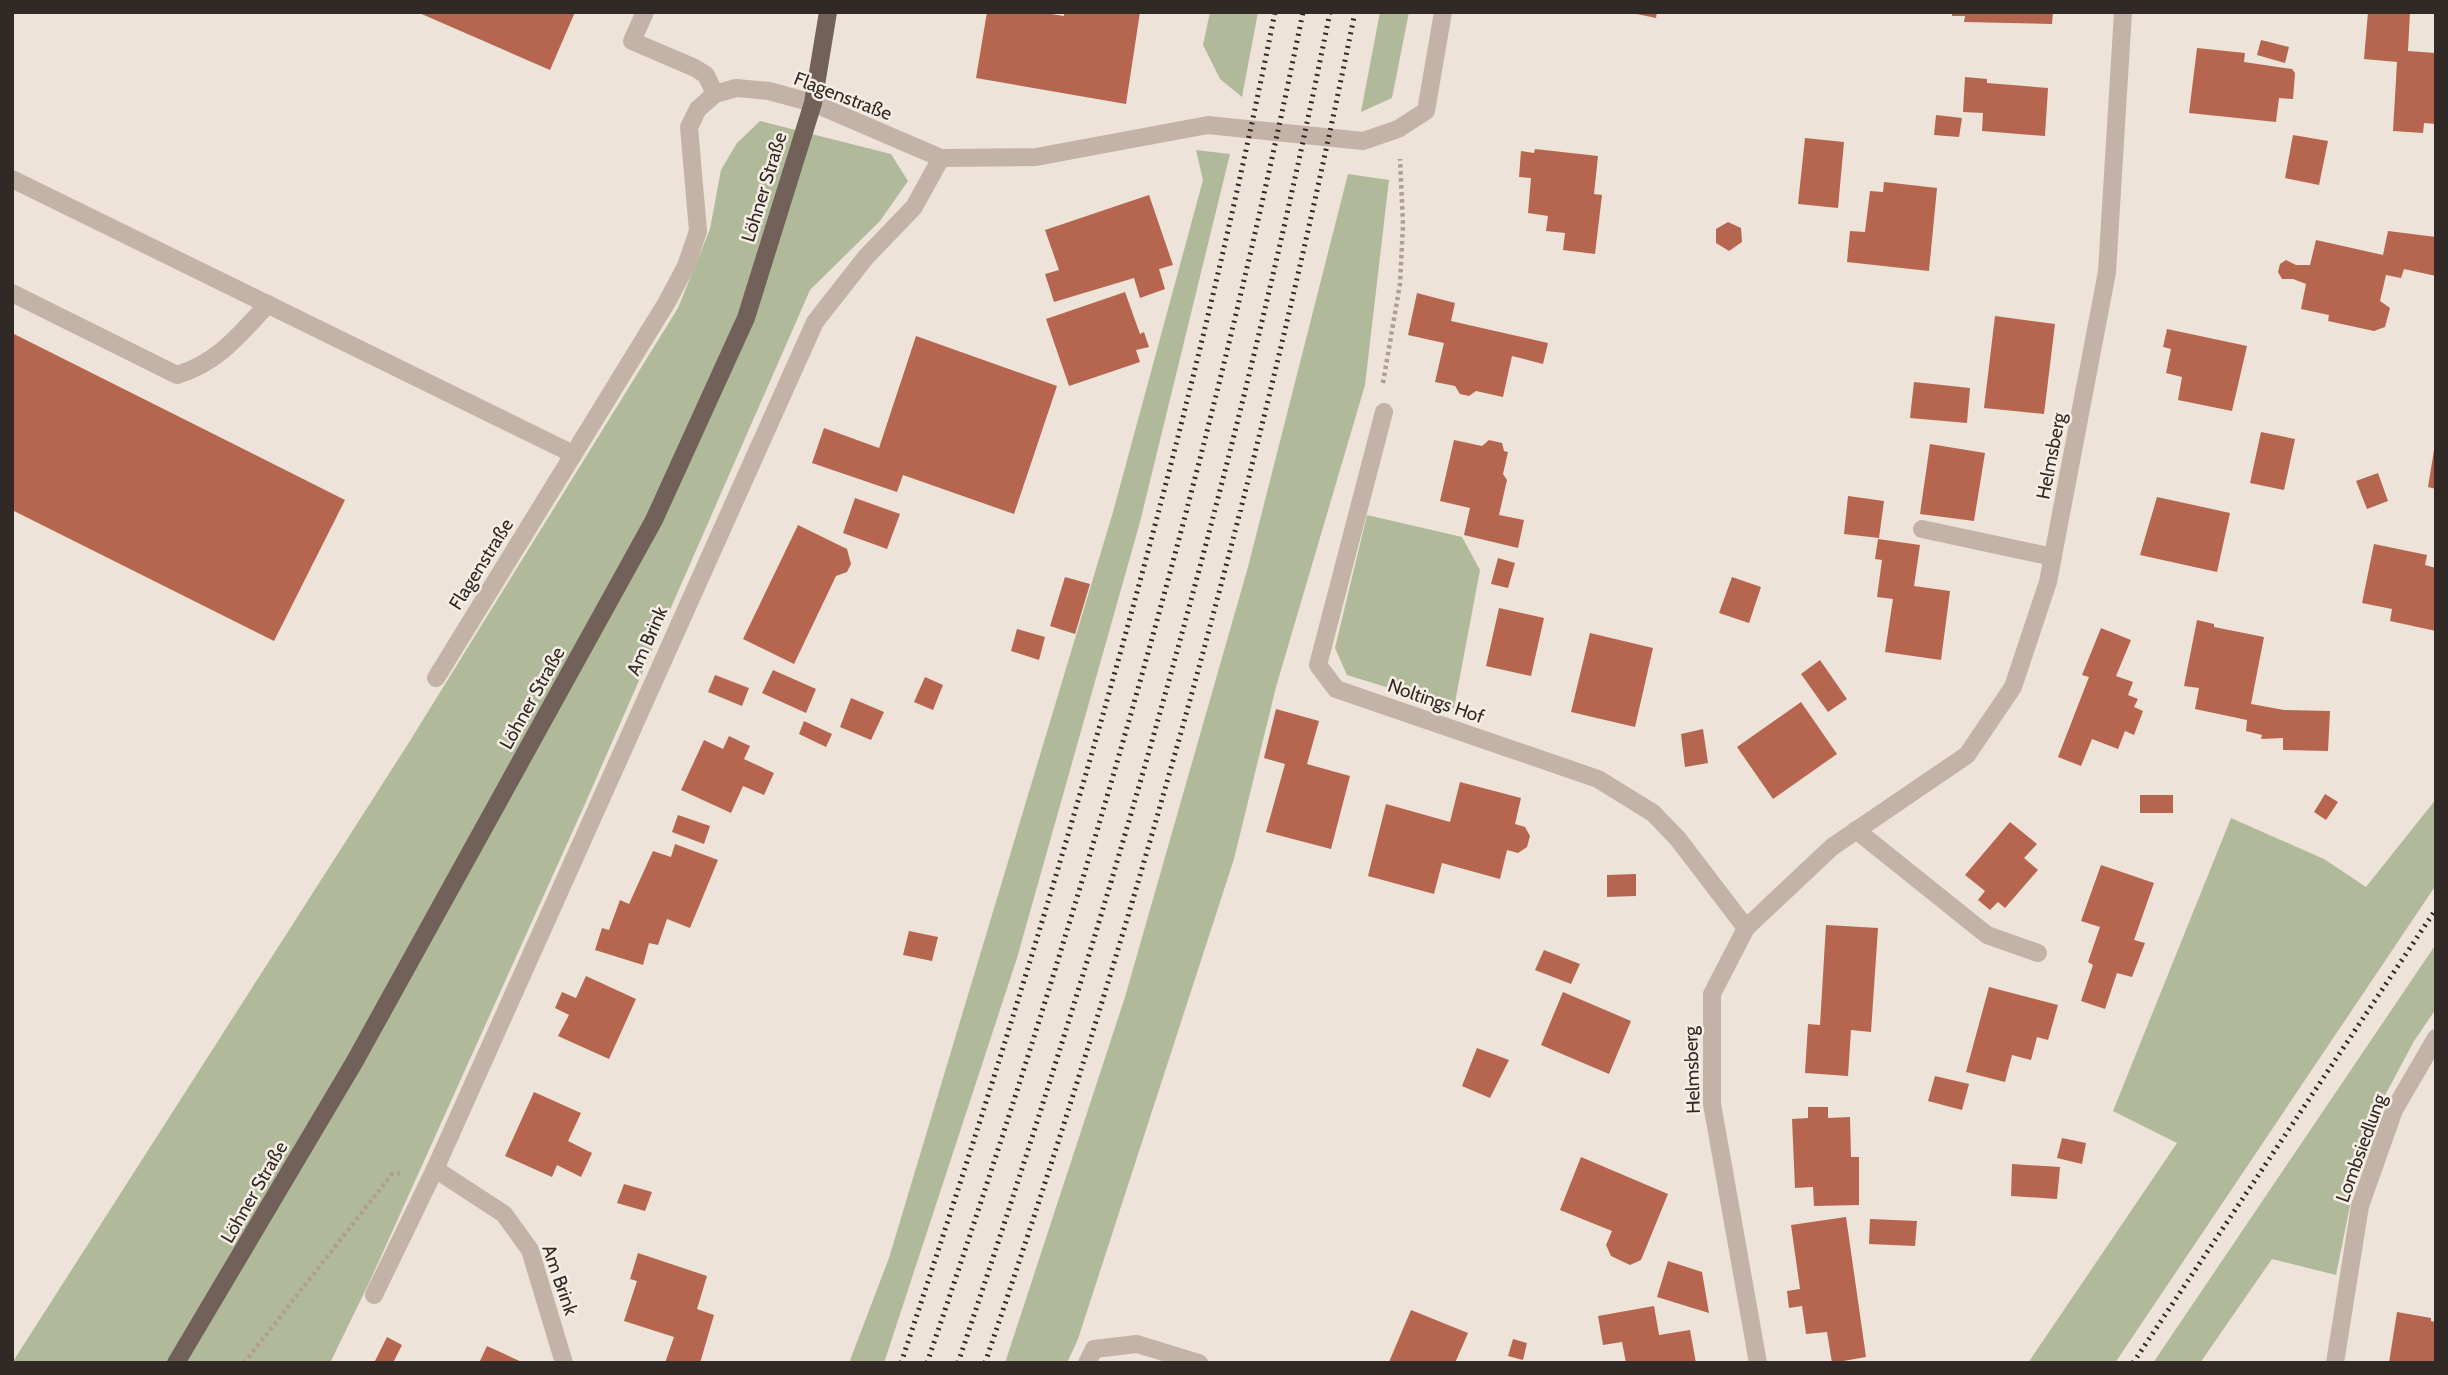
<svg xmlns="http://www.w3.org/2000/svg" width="2448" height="1375" viewBox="0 0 2448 1375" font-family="Cabin,sans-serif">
	<rect width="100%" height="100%" fill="#ede3d9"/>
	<g fill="#b0ba9b">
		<path d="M1210 12H1258L1242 97 1220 79 1203 45Z"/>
		<path d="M1380 12H1409L1392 98 1361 112Z"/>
		<path d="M760 121 891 154 908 181 880 221 810 290 585 804 369 1283 330 1363H12L408 744 678 308 710 229 721 170 737 143Z"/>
		<path d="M1196 150 1230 154 1140 522 1017 958 884 1363H849L889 1258 1113 512 1203 180Z"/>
		<path d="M1348 174 1389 180 1365 385 1276 687 1234 859 1078 1339 1067 1363H1005L1125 997 1248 567Z"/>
		<path d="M1367 515 1462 537 1480 570 1454 708 1347 675 1335 648Z"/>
		<path d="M2436 799V885L2115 1363H2028L2177 1143 2113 1111 2231 818 2324 859 2366 887Z"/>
		<path d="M2436 944V1009L2414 1041 2382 1101 2353 1191 2336 1275 2272 1259 2200 1363H2153Z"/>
	</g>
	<g fill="#b6664e">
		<path d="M417 12H575L550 70Z"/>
		<path d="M987 12H1039L1064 16V12H1140L1126 104 976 78Z"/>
		<path d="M1627 12H1657L1656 18Z"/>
		<path d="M1952 12H2053L2052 24 1964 22 1965 16H1952Z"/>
		<path d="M2368 12H2410L2408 51 2436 53V124L2424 123 2423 133 2393 131 2397 62 2364 59Z"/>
		<path d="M2261 40 2289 47 2285 63 2257 55Z"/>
		<path d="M2197 48 2245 53 2244 62 2292 69 2295 73 2293 99 2279 98 2276 122 2189 113Z"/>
		<path d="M1965 77 1987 79V83L2048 88 2045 136 1982 131 1983 113 1963 112Z"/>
		<path d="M1936 115 1962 118 1959 137 1934 135Z"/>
		<path d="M2293 135 2328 141 2319 185 2285 178Z"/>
		<path d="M1805 138 1844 142 1838 208 1798 204Z"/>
		<path d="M1535 149 1598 156 1594 194 1602 195 1595 254 1563 250 1565 233 1546 231 1548 216 1528 213 1531 178 1519 177 1521 151 1534 153Z"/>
		<path d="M1884 182 1937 188 1929 271 1847 262 1850 231 1865 232 1870 191 1883 192Z"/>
		<path d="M1149 195 1173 265 1159 269 1165 289 1140 298 1134 278 1054 302 1045 274 1059 270 1045 230Z"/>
		<path d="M1728 222 1741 228 1742 242 1729 251 1716 243V229Z"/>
		<path d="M2388 231 2436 237V276L2404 269 2401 278 2386 275 2380 301 2390 308 2385 327 2374 331 2328 321 2329 315 2301 309 2306 284 2293 279H2282L2278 272 2280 264 2286 260 2296 265H2310L2316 240 2383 255Z"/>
		<path d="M1125 292 1140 334 1144 332 1149 347 1136 350 1140 362 1069 386 1046 319Z"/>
		<path d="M1417 293 1455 303 1451 321 1548 343 1543 364 1512 356 1503 397 1476 391 1469 396 1460 394 1455 386 1435 382 1444 343 1408 335Z"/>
		<path d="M1995 316 2055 324 2044 414 1984 408Z"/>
		<path d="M2167 329 2247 346 2232 411 2178 400 2182 377 2166 373 2171 349 2163 347Z"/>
		<path d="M12 333 345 500 274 641 12 510Z"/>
		<path d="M916 336 1057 386 1014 514 903 475 897 492 812 463 824 428 879 448Z"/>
		<path d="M1914 382 1970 388 1967 423 1910 418Z"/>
		<path d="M2261 432 2295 439 2284 490 2250 483Z"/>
		<path d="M1454 440 1482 446 1489 440 1502 443 1504 451 1508 452 1503 474 1507 480 1499 515 1524 520 1518 548 1464 535 1470 508 1440 501Z"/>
		<path d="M1930 444 1985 453 1974 521 1920 514Z"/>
		<path d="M2434 450H2436V489L2428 487Z"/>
		<path d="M2378 473 2388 501 2367 509 2356 481Z"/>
		<path d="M1848 496 1884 501 1879 538 1844 534Z"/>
		<path d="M2157 497 2230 513 2217 572 2140 555Z"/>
		<path d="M855 498 900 514 887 549 843 533Z"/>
		<path d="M798 525 847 549 851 564 847 572 836 576 794 664 743 639Z"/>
		<path d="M1878 539 1920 545 1914 586 1950 591 1941 660 1885 652 1893 599 1877 597 1882 560 1875 559Z"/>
		<path d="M2374 544 2427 555 2425 565 2436 568V631L2390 621 2392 609 2362 603Z"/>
		<path d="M1498 558 1515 563 1508 588 1491 584Z"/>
		<path d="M1065 577 1090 584 1075 634 1050 626Z"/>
		<path d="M1732 577 1761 587 1749 623 1719 613Z"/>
		<path d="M1499 608 1544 618 1531 676 1486 666Z"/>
		<path d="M2197 620 2214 624V627L2264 637 2251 704 2284 710 2330 711 2328 751 2283 750V738L2261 739 2262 735 2246 731 2247 720 2195 709 2199 688 2184 686Z"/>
		<path d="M2101 628 2131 640 2116 676 2133 682 2128 695 2138 699 2134 707 2143 711 2134 735 2125 731 2118 749 2092 739 2081 766 2058 757 2089 677 2082 675Z"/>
		<path d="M1017 629 1045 637 1039 660 1011 651Z"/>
		<path d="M1590 633 1653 648 1635 727 1571 712Z"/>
		<path d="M1820 660 1847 699 1828 712 1801 674Z"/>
		<path d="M773 670 816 689 806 713 762 693Z"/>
		<path d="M715 675 749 688 742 706 708 692Z"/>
		<path d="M925 677 943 685 933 710 914 702Z"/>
		<path d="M851 698 884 712 871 740 840 727Z"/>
		<path d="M1801 702 1837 754 1773 799 1737 747Z"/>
		<path d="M1276 709 1319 721 1307 764 1350 776 1331 849 1266 832 1285 764 1264 758Z"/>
		<path d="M804 721 832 734 826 747 799 734Z"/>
		<path d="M1703 729 1708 763 1685 767 1681 734Z"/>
		<path d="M729 736 750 746 744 759 774 773 764 795 743 786 731 813 681 790 704 740 723 749Z"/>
		<path d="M1460 782 1521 798 1515 824 1525 827 1530 836 1527 847 1518 853 1507 850 1500 879 1442 863 1434 894 1368 876 1386 804 1450 822Z"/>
		<path d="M2325 794 2338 802 2326 820 2314 812Z"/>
		<rect x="2140" y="795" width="33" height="18"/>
		<path d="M678 815 710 826 704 844 672 832Z"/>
		<path d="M2010 822 2037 844 2024 858 2038 870 2005 908 1998 902 1990 910 1978 900 1985 891 1965 875Z"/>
		<path d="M675 844 718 860 690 928 667 919 658 945 649 943 643 965 595 950 602 928 609 930 620 900 629 904 653 851 671 857Z"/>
		<path d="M2101 865 2154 883 2134 940 2145 943 2132 977 2117 973 2105 1009 2081 1001 2093 965 2088 962 2100 927 2081 921Z"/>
		<path d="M1636 874V896L1607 897V875Z"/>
		<path d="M1826 925 1878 928 1871 1032 1851 1030 1848 1076 1805 1073 1808 1024 1820 1025Z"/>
		<path d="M909 931 938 937 932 961 903 955Z"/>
		<path d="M1544 950 1580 964 1571 984 1535 970Z"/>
		<path d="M586 976 636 999 609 1059 558 1036 569 1015 555 1008 562 992 576 998Z"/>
		<path d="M1989 987 2058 1005 2048 1040 2037 1037 2031 1060 2012 1055 2005 1082 1966 1072Z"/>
		<path d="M1563 992 1631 1021 1609 1074 1541 1045Z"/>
		<path d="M1477 1048 1509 1060 1490 1098 1462 1086Z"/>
		<path d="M1935 1076 1969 1084 1962 1110 1928 1101Z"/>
		<path d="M534 1092 581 1113 568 1141 592 1153 581 1177 557 1165 552 1177 505 1156Z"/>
		<path d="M1808 1107H1828V1118L1850 1117 1851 1157H1859V1205L1814 1206 1813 1187 1795 1188 1792 1119 1808 1118Z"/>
		<path d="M2062 1138 2086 1143 2082 1164 2057 1158Z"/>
		<path d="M1581 1157 1668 1194 1641 1260 1630 1265 1611 1256 1606 1245 1612 1231 1560 1210Z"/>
		<path d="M2012 1164 2060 1167 2057 1199 2011 1196Z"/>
		<path d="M624 1184 652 1192 645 1211 617 1203Z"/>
		<path d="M1846 1217 1866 1357 1832 1363 1827 1332 1806 1334 1802 1306 1789 1308 1787 1291 1800 1289 1791 1225Z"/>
		<path d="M1870 1219 1917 1221 1915 1246 1869 1244Z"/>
		<path d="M638 1253 707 1276 697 1309 714 1315 700 1363H665L674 1337 624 1321 637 1281 630 1279Z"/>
		<path d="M1668 1261 1702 1272 1709 1313 1657 1297Z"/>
		<path d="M1654 1306 1659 1335 1690 1330 1696 1363H1626L1622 1342 1603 1345 1598 1316Z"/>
		<path d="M1411 1310 1468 1333 1455 1363 1389 1362Z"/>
		<path d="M2397 1312 2431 1318V1321L2436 1322V1362L2389 1363Z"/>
		<path d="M387 1337 402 1345 393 1363H374Z"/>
		<path d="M1513 1339 1527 1343 1523 1360 1508 1356Z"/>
		<path d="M487 1346 524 1363H479Z"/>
	</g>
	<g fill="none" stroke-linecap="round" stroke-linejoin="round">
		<g stroke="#af9e91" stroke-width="4.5" stroke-dasharray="3.5 3.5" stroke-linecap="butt">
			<path d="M1383 383 1400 284 1403 225 1400 159"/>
			<path d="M244 1363 392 1174 400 1173"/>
		</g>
		<g stroke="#c3b3a7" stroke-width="18">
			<path d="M645 12 632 41 695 68 706 75 715 94"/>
			<path d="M12 179 573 454"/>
			<path d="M12 293 177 375C218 363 241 333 268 304"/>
			<path d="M1384 412 1318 665 1336 689 1598 779 1653 813 1678 839 1746 928"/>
			<path d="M1922 529 2053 557"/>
			<path d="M436 678 667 302 686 266 698 231 689 127 698 109 715 94 736 88 769 91 813 103 941 158 1036 157 1208 125 1363 141 1398 129 1426 111 1443 12"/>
			<path d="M1856 830 1987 935 2038 953"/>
			<path d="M435 1169 504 1214 530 1250 564 1363"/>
			<path d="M374 1295 435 1169 815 322 866 257 914 207 941 158"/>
			<path d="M1087 1363 1094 1349 1137 1344 1199 1363"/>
			<path d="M1758 1363 1712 1104V994L1746 928 1832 847 1967 755 2013 687 2048 582 2107 272 2123 12"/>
			<path d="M2335 1363 2360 1206 2394 1110 2436 1038"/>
		</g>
		<path stroke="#716159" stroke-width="18" d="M176 1363 355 1061 654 520 746 318 813 103 828 12"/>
		<g stroke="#312926" stroke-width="5" stroke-dasharray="2 5" stroke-linecap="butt">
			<path d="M901 1363C1049 919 1183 471 1275 12"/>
			<path d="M927 1363C1078 920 1210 470 1303 12"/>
			<path d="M958 1363C1107 920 1238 471 1330 12"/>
			<path d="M985 1363C1136 921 1262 470 1355 12"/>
			<path d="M2133 1363 2436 909"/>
		</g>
	</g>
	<g text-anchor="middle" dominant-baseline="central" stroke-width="5" stroke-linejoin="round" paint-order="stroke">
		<g font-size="19" fill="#312926" stroke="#f6ede4">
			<text transform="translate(843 96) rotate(21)">Flagenstraße</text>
			<text transform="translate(764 187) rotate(-73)">Löhner Straße</text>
			<text transform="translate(2051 456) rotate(-79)">Helmsberg</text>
			<text transform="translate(481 564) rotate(-58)">Flagenstraße</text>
			<text transform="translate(647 641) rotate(-66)">Am Brink</text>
			<text transform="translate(532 698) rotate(-61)">Löhner Straße</text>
			<text transform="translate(1436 701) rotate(19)">Noltings Hof</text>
			<text transform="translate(1692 1070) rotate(-92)">Helmsberg</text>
			<text transform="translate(2361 1148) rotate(-70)">Lombsiedlung</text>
			<text transform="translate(254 1192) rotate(-60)">Löhner Straße</text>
			<text transform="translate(560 1280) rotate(71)">Am Brink</text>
		</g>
	</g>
	<rect width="2448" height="1375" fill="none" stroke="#312926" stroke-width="28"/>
</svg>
